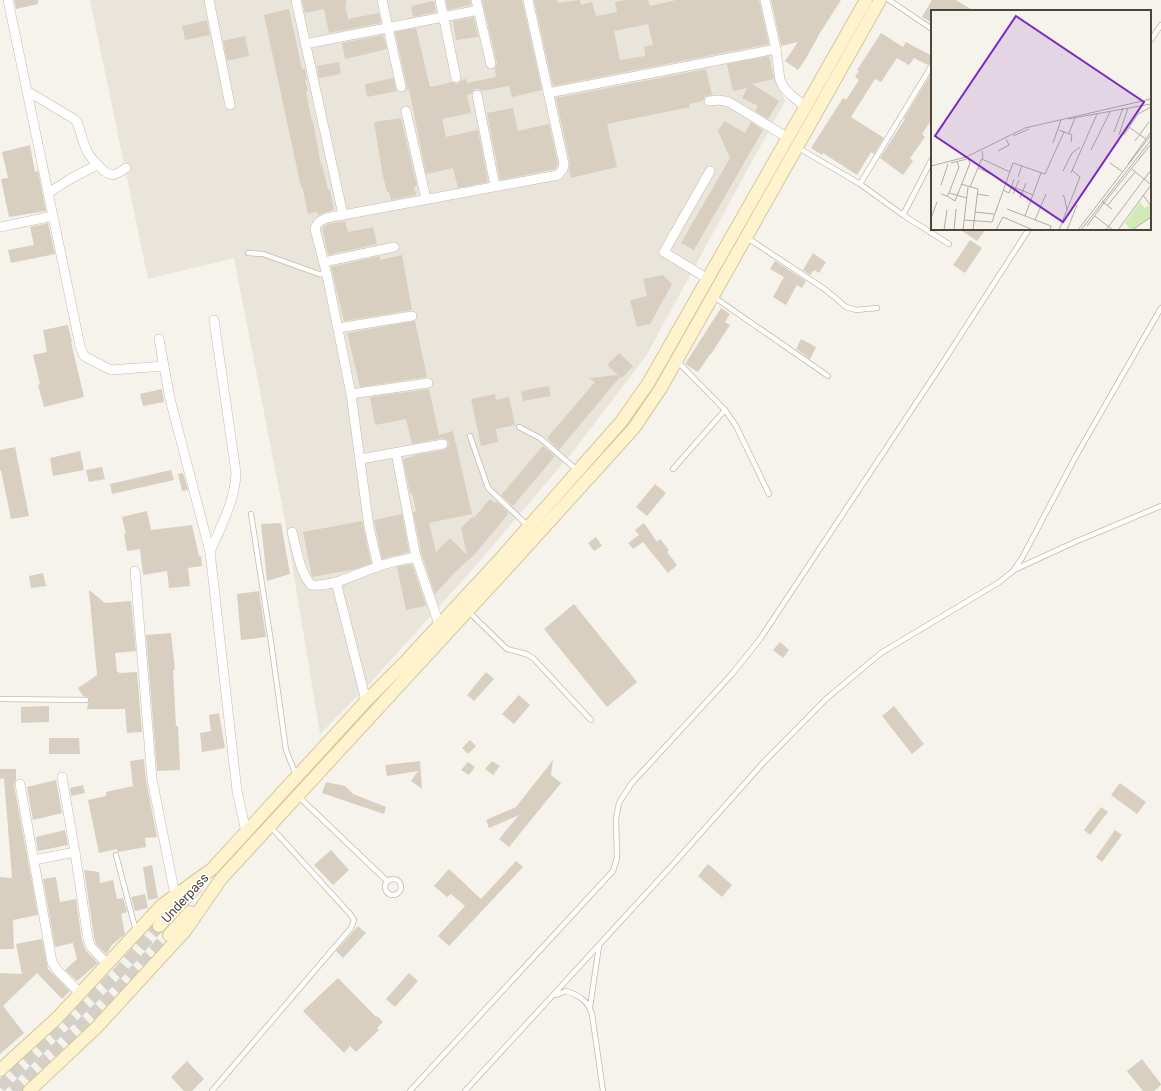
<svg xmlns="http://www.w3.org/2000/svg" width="1161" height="1091" viewBox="0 0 1161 1091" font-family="Roboto,sans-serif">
	<rect width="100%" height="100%" fill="#f6f3ec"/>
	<path fill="#eae5da" d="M90 0H761L776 78 785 101 646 356 575 449 473 569 370 683 320 734 284 515 234 258 148 279Z"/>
	<g fill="#d8cfc1" fill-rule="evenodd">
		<path d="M14 0H38V4L16 9Z"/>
		<path d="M302 0H346V4H345L348 19 379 13 381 23 329 33 324 9 305 13Z"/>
		<path d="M446 0H470L471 5 448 10Z"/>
		<path d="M482 0H522L542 90 512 97 509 86 482 91 479 89H475L471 94 467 95 471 113 442 119 446 137 478 130 488 182 458 188 453 168 426 174 409 89 406 90 407 86 395 32 416 28 430 87 452 82 457 84 462 80 466 79 467 83 496 77 495 69 497 63Z"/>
		<path d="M534 0H557L558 3 580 0 581 5 592 2 596 16 617 12 615 2 626 0H648L650 6 676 0H759L769 44 553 86ZM648 24 653 45 644 47 645 56 620 60 614 31Z"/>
		<path d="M771 0H841L818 36V37L806 58 798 70 785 61 798 42 781 46Z"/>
		<path d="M932 0H956L974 11H932V23L922 17Z"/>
		<path d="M434 1 436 12 413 17 411 6Z"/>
		<path d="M289 9 302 69H305L307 80H305L308 91 306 92 312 122 313 121 321 165 322 164 328 190H330L334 210 318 215 317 212 308 214 302 186 301 187 264 15Z"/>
		<path d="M474 17 478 37 456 40 453 21Z"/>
		<path d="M207 20 210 35 185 40 182 26Z"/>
		<path d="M881 33 903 47 906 42 932 56V61L928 65 914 58 909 65 897 58 881 82 875 79 851 117 884 138 874 154 871 152 857 175 823 153 822 155 811 148 843 98 846 100 859 80 855 77 859 71 857 70Z"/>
		<path d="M383 35 387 49 345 59 342 43Z"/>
		<path d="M245 36 249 56 227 61 223 41Z"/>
		<path d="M769 56 774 79 752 84 779 101 768 119 755 111 758 106 742 98 747 88 733 91 727 64Z"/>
		<path d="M339 62 341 74 319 78 317 66Z"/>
		<path d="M706 69 712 95 705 96 703 101 689 104 690 107 607 124 617 167 571 178 569 170 570 163 556 98Z"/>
		<path d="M932 72V119L922 134 925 137 910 158 913 161 903 175 880 158 905 119 904 118Z"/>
		<path d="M393 78 397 91 367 97 365 84Z"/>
		<path d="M513 108 518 131 549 124 558 164 555 169 500 180 487 113Z"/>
		<path d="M401 118 417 186 414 187 416 195 391 200 389 192H387L383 176 374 122Z"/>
		<path d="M724 121 745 133 751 122 763 130 694 250 681 243 730 158 718 131Z"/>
		<path d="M30 145 35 172 38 171 46 211 9 217 1 179 8 178 2 152Z"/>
		<path d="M345 221 348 232 373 227 377 244 328 255 322 228 328 224Z"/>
		<path d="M48 223 55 254 11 263 8 250 34 245 30 227Z"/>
		<path d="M959 229H986L977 241Z"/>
		<path d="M970 240 982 248 965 273 953 265Z"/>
		<path d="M813 253 826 262 819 273 814 270 810 275 803 270Z"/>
		<path d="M402 255 412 310 344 321 331 267 380 256V260Z"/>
		<path d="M775 261 806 281 802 288 797 285 786 305 773 297 784 277 770 269Z"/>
		<path d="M663 275 672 284 650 324 637 327 630 300 647 296 643 279Z"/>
		<path d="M721 308 730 314 725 322 730 325 711 354H710L698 372 685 364Z"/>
		<path d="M415 321 427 377 360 387 347 333Z"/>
		<path d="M68 325 72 342H71L84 397 44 407 38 385 40 384 33 355 47 352 43 330Z"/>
		<path d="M801 339 816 347 810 359 796 349Z"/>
		<path d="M619 353 633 366 622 378 620 377 559 450 547 438 595 382 589 378 618 375 607 365Z"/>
		<path d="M549 386 551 396 523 401 521 391Z"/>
		<path d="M162 389 164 402 143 406 140 394Z"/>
		<path d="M429 389 439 435 453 431 472 514 429 523 436 552 450 538 467 555 461 528 473 516V519L490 499 495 503 496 501 508 512 507 513 508 514 474 555 456 571 435 594 422 555 413 512 416 511 412 493 410 494 403 459 414 456V455L444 450 448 446 449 443 447 440 442 438 412 444 406 419 375 425 370 397Z"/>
		<path d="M495 394 496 400 509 397 515 425 496 429 498 442 481 446 471 399Z"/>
		<path d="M543 446 555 456 513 506 501 495Z"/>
		<path d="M15 447 29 516 11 519 1 470 0 471V450Z"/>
		<path d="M80 451 84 470 53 476 50 458Z"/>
		<path d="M102 467 105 479 89 482 86 470Z"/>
		<path d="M171 470 174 480 112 494 110 484Z"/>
		<path d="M183 473 188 490 182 491 178 474Z"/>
		<path d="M655 484 666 493 647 516 636 507Z"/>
		<path d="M147 511 151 530 192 525 199 556H201L202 566 188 568 190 586 169 588 167 571 143 575 140 549 127 551 124 534H126L122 517Z"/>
		<path d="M402 514 409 552 382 559 374 520Z"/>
		<path d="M362 521 371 563 356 569 312 577 303 532Z"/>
		<path d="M281 523 290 574 267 581 261 524Z"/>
		<path d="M644 523 657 542 660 539 669 550 667 552 677 565 668 573 643 542 633 549 628 543 639 535 635 530Z"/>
		<path d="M596 537 602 546 594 551 588 543Z"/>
		<path d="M412 564 426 605 425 606 406 610 397 567Z"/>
		<path d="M43 573 46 586 31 588 29 576Z"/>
		<path d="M89 590 105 603 131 601 136 651 115 653 117 672H119V673L137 672 142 732 127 733 125 709H87L89 699 88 697 83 696 78 688 97 675Z"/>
		<path d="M259 591 266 637 241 640 237 594Z"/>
		<path d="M574 604 637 682 607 707 544 629Z"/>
		<path d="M171 633 175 670H173L176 726H178L180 770 157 771 146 635Z"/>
		<path d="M780 642 789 650 783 658 773 650Z"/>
		<path d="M486 672 494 679 474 701 467 695Z"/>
		<path d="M519 695 530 705 514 724 502 714Z"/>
		<path d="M49 706V722L21 723V707Z"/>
		<path d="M894 706 924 744 912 754 882 716Z"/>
		<path d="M219 713 225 748 202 752 200 733 211 731 209 715Z"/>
		<path d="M49 738H79L80 754H49Z"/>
		<path d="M470 740 476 746 468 754 462 748Z"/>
		<path d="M144 759 146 780 157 837 145 838 146 847 118 852 117 849 99 853 88 800 106 796V792L133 786 130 761Z"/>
		<path d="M553 760 551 775 561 783 509 847 499 839 519 815 489 828 486 820 516 807Z"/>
		<path d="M420 761 422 789 411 781 418 771 387 776 385 765Z"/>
		<path d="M492 761 500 766 493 775 485 769Z"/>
		<path d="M468 762 475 767 469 775 461 770Z"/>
		<path d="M0 769H16V780L14 785 38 915 13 920 14 949H0V877L12 878 4 778 0 779Z"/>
		<path d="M56 780 62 813 33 820 27 787Z"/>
		<path d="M326 782 345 786 353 794 386 807 384 814 322 793Z"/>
		<path d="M1120 783 1146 802 1137 814 1111 795Z"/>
		<path d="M83 785 85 793 71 796 70 788Z"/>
		<path d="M1101 807 1108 812 1090 835 1084 830Z"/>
		<path d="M65 830 68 845 38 851 36 837Z"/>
		<path d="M1115 830 1122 835 1102 862 1096 857Z"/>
		<path d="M331 850 349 870 333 885 314 865Z"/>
		<path d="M516 861 523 867 449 946 438 936 465 906 451 894 447 897 434 886 449 869 481 899Z"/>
		<path d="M708 864 732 885 722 897 698 876Z"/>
		<path d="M152 865 158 898 148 900 143 867Z"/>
		<path d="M84 870 99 872 100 883 113 880 117 899 123 898 127 912 121 914 125 934 112 945 106 954 96 944 94 937Z"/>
		<path d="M56 877 60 902 76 899 82 941 86 951 98 963 77 981 65 970 77 959 73 943 55 947 43 879Z"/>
		<path d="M145 894 148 908 135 911 131 897Z"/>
		<path d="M358 926 366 933 343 958 336 951Z"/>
		<path d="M42 939 48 969 70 991 62 999 37 973 3 1006 24 1033 0 1054V973L22 974 16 944Z"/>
		<path d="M409 973 418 981 395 1007 386 999Z"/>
		<path d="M338 978 376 1017 377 1016 383 1022 377 1028 379 1030 356 1052 350 1046 344 1053 303 1011Z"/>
		<path d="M1142 1059 1161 1084V1085L1154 1091H1143L1127 1071Z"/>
		<path d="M187 1061 204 1079 192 1091H184L171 1077Z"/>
	</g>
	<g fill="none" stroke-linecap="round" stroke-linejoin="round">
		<g stroke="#d4d0c8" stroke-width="12" stroke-dasharray="12 6" stroke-linecap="butt">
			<path d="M0 1087 119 972 159 926"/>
			<path d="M13 1091 108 999 169 935"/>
		</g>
		<g stroke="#c2bbae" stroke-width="6">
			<g id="service">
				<path d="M889 0 932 29"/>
				<path d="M1150 41 1161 25"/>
				<path d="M797 147 860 184 903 215 949 244"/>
				<path d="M860 184 932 65"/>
				<path d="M903 215 932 159"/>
				<path d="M746 237 826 290 846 307 856 310 877 308"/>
				<path d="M248 253 263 254 319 274 327 275"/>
				<path d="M714 297 828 376"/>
				<path d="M678 362 725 410 736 426 769 494"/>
				<path d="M519 427 540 438 578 471"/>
				<path d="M470 436 488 488 528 526"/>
				<path d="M673 469 725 410"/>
				<path d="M251 514 271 642 286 750 296 775"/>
				<path d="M1014 570 1075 542 1161 506"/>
				<path d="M468 611 507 649 526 654 533 658 591 720"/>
				<path d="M0 699 86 700"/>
				<path d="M298 796 387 881"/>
				<path d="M116 855 136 931"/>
				<circle cx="393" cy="887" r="8"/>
				<path d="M556 995 566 991C579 995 588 1001 592 1014L603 1091"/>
				<path d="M590 1007 599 946"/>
				<path d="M212 1091 351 928 354 920 350 914 270 826"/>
				<path d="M410 1091 613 871 617 858 616 819 619 803 631 784 732 674 760 639 938 370 1029 229"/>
				<path d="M465 1091 676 861 763 763 826 699 881 653 998 583 1013 571 1022 558 1076 456 1161 308"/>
			</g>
		</g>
		<g stroke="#c2bbae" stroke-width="10">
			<g id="minor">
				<path d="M8 0 80 346 84 356 111 370 164 366"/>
				<path d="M209 0 230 105"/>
				<path d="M296 0 343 215"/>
				<path d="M382 0 401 87"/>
				<path d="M440 0 456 78"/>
				<path d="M476 0 491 64"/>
				<path d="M765 0 776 49 780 80 784 88 792 96 806 107"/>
				<path d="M305 44 479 10"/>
				<path d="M27 91 74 119 77 122C85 144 83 152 101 168 105 172 110 176 115 174 119 173 123 170 126 168"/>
				<path d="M548 93 776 49"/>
				<path d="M477 95 495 186"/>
				<path d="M709 101 719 100 729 102 788 138"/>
				<path d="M406 111 426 199"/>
				<path d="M48 193 72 178 97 165"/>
				<path d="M0 227 53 216"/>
				<path d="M324 262 394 247"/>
				<path d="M708 279 664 252 710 171"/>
				<path d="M338 328 412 316"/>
				<path d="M159 339 170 399 210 552 237 791 246 832"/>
				<path d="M351 394 428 383"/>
				<path d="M396 453 416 557 439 624 442 628"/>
				<path d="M361 459 443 444"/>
				<path d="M292 532C297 550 299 570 311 585 334 587 355 574 377 567 389 562 403 560 416 557"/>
				<path d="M210 552C221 526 235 501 236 473L214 320"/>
				<path d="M378 566 369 527 351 394 327 275 315 229C318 217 332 217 343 215L558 175 563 169 564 164 528 0"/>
				<path d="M135 571 152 779 175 895"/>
				<path d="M336 582 366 701"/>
				<path d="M62 777 75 852 88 939 91 947 107 964"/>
				<path d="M20 784 52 962 57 970 80 993"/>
				<path d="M34 860 75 852"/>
			</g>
		</g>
		<g stroke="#d6c79b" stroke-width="14">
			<g id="secondary">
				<path d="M159 926 195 888"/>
				<path d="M169 935 190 912"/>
				<path d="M0 1070 57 1018 162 905 212 869 366 701 405 662 502 557 621 422 649 382 866 0"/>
				<path d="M29 1091 96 1028 185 931 221 879 510 565 634 428 661 388 880 0"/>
			</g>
		</g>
		<use href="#service" stroke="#fff" stroke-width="4.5"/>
		<use href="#minor" stroke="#fff" stroke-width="9"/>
		<use href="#secondary" stroke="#fff3cd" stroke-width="12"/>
	</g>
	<g text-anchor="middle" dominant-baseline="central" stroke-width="3.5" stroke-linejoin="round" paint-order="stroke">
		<g font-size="13" fill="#4b4439" stroke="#fff">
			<text transform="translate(185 898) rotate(-47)">Underpass</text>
		</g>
	</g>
	<g transform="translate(931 10)">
		<rect width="220" height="220" fill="#f6f3ec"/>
		<path d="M209 192 214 198 219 195 220 207 200 220 194 213Z" fill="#d2eab5"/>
		<path fill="none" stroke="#b2ada4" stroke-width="1" d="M137 109 220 94M198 117 215 129M128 120 141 125 140 132M183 122 192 98M138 123 144 108M188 125 197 98M193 125 207 104 220 97M82 126 98 119M204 131 218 112M122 133 130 110M160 140 179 102M67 141 78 135 75 129M51 149 79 162M20 153 36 149M179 153 192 162M197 154 220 122M0 156 35 147 94 118 220 89M47 158 60 164M201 159 219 174M132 161 141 143 149 137M140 163 166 104M87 167 91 155M30 174 47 179 42 220M10 175 17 154M80 176 102 185M39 177 52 146 51 141M72 180 78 183 83 169M18 183 36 188M10 184 16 186 18 183 28 157 26 152M46 184 58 186M82 184 88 170M131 185 133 186 136 200M212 185 220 196M16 186 24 191 39 153 37 148M89 188 95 173M171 191 173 193 220 134M176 196 204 162M76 199 120 216 119 220M44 202 63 204M94 206 110 163M164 206 182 220M0 208 6 192M33 210 61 212 82 153 114 164 133 122M104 210 115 184M156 216 173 193 181 199M13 220 16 200M23 220 25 199M32 220 37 177M65 220 72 207 102 220M128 220 149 167 141 160M136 220 146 195M147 220 220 125M150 220 220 130M175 220 220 160M187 220 220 175M201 220 220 207"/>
		<path fill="#7b2cbf" fill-opacity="0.15" stroke="#7b2cbf" stroke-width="2" d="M85 6 213 92 132 212 4 126Z"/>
		<rect width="220" height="220" fill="none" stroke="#4b4439" stroke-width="2"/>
	</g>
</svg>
